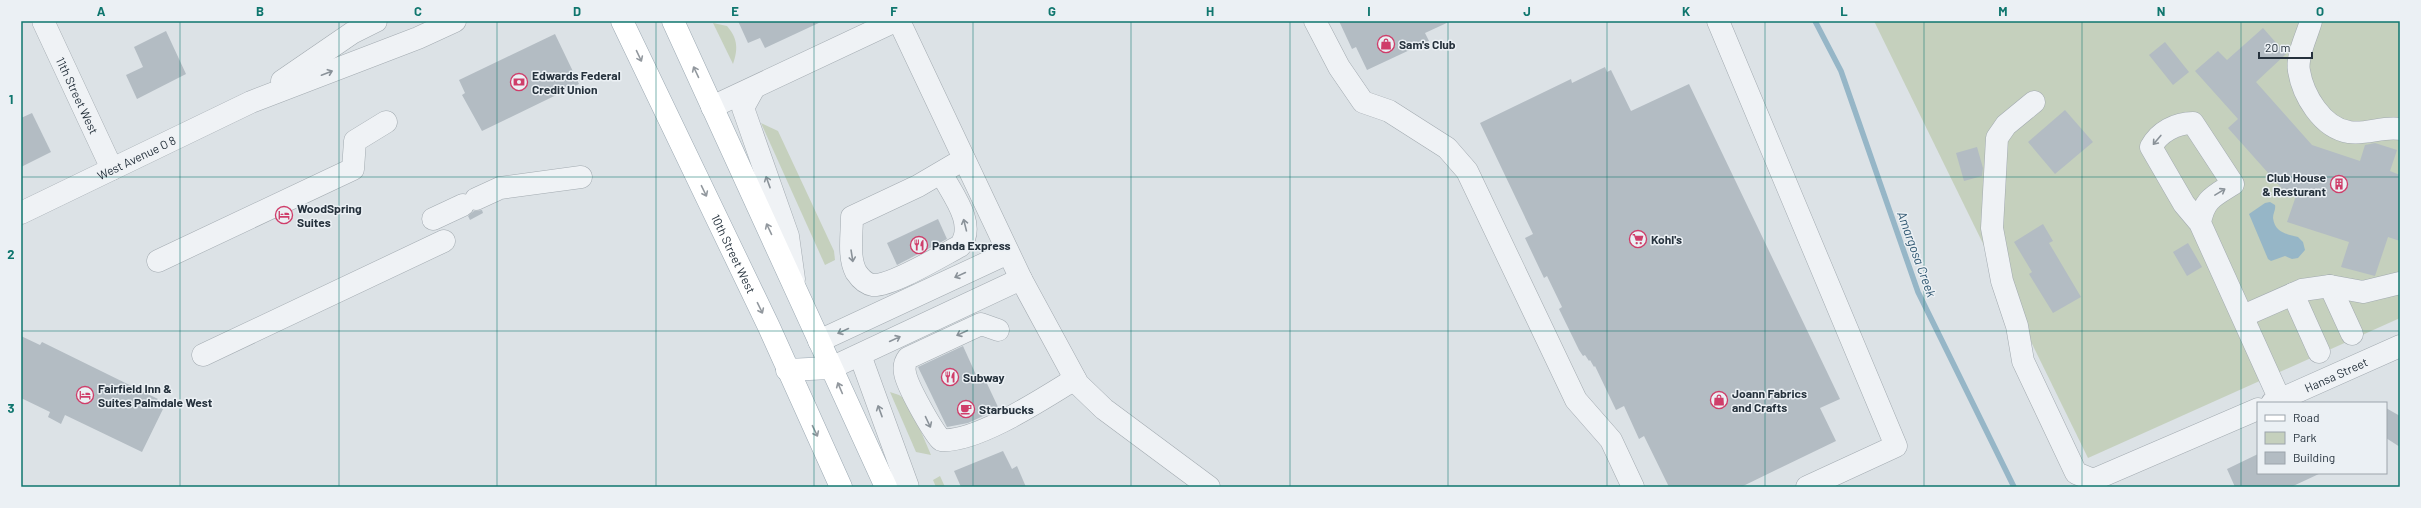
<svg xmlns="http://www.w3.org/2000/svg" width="2421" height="508" viewBox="0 0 2421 508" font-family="Barlow,sans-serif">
	<rect width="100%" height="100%" fill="#dce2e6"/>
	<g fill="#c5d0bd">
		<path d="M1874 21H2400V318L2088 458Z"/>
		<path d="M713 23 727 26C738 39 738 49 733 64Z"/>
		<path d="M761 123 778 131 834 251 835 260 825 265Z"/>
		<path d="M890 392 899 395 908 401 931 455 916 452Z"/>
		<path d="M940 476 945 487H936L933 480Z"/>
	</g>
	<path fill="#96b6c7" d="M2270 202 2275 205C2276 210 2273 213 2273 218 2275 233 2287 234 2298 237L2303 242 2305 250 2298 258 2292 259 2285 256 2271 261 2268 259 2249 214 2265 203Z"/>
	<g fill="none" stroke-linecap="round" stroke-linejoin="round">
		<path stroke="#96b6c7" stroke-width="5.5" d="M1815 21 1841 71 1918 292 2014 487"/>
	</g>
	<g fill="#b3bcc3">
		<path d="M738 21H823L765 48 760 38 748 43Z"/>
		<path d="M1339 21H1451L1425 33 1429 41 1367 70 1356 47 1352 49Z"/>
		<path d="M2263 28 2286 54 2256 82 2312 145 2360 161 2365 145 2375 143 2397 150 2390 171 2400 175V241L2388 237 2375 276 2341 267 2349 242 2287 222 2296 196 2286 193 2228 128 2238 119 2195 71 2218 51 2227 60Z"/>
		<path d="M166 31 186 74 137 99 126 75 143 67 134 47Z"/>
		<path d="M555 34 579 84 482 131 462 95 465 93 459 80Z"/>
		<path d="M2165 42 2189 72 2173 85 2149 55Z"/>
		<path d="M1605 67 1607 72 1611 70 1631 111 1689 84 1840 399 1820 408 1836 441 1741 487H1669L1644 436 1639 439 1624 406 1616 410 1595 366 1594 367 1590 360 1589 361 1585 355 1583 356 1579 350 1559 309 1562 307 1547 276 1544 278 1525 238 1533 234 1480 123 1571 79 1572 83Z"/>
		<path d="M2065 110 2093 142 2055 174 2028 142Z"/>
		<path d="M32 113 51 152 21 167V118Z"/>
		<path d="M1977 147 1983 168 1982 176 1964 181 1956 153Z"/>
		<path d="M482 210 483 213 470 220 468 216 474 211Z"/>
		<path d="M938 219 947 239 897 265 887 243Z"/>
		<path d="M2043 224 2053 241 2049 243 2081 297 2053 313 2029 274 2032 272 2014 242Z"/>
		<path d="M2188 243 2202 267 2187 276 2173 252Z"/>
		<path d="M21 336 40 345 42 342 158 399 155 406 163 409 142 452 65 415 61 424 48 417 50 412 21 398Z"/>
		<path d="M963 346 977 377 983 375 998 407 991 410 992 412 968 423 947 427 918 367Z"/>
		<path d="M2386 408 2400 416V447L2386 438Z"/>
		<path d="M1003 451 1012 469 1017 466 1026 487H961L954 471Z"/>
		<path d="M2258 454V473H2321L2291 487H2235L2227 469Z"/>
	</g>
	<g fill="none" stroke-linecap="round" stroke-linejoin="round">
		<g stroke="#a2aab0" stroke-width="23">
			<g id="minor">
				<path id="s1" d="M43 21 112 169"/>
				<path d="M899 21 1021 279 1078 384 1104 409 1209 487"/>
				<path d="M1315 21 1339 67 1363 102 1389 111 1447 148 1467 171 1576 400 1611 440 1633 487"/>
				<path d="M1718 21 1896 446 1807 487"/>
				<path d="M2311 21C2307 36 2296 56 2299 71 2303 95 2322 128 2349 132 2366 135 2383 126 2400 129"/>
				<path d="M282 81 352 33 376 21"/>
				<path d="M754 88 743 108 788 236 794 279"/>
				<path d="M2034 102 2006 125 1997 138 1992 228 2002 281 2017 326 2023 361 2076 473 2093 480 2258 409"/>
				<path d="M712 107 895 21"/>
				<path d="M941 173C952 194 977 224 960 246 941 256 892 286 873 285 866 284 860 278 856 272 848 257 852 234 852 217L918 186 964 159"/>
				<path d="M476 199 500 188 581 177"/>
				<path id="s2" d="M21 213 251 102 418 38 455 21"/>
				<path d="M433 219 463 205"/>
				<path d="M2200 223C2204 199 2214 196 2233 184L2193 123C2176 123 2159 132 2151 147L2184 204 2200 223 2280 400"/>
				<path d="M158 261 353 169 355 141 386 122"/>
				<path d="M2330 286 2352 334"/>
				<path d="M2293 294 2319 352"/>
				<path d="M2243 316 2302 290 2330 286 2363 292 2400 283"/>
				<path d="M998 330 981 324 908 358C905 362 904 368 905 373 907 386 932 430 941 440 976 443 1044 398 1075 379"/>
				<path d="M819 341 1008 253"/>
				<path d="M203 355 444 241"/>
				<path d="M860 355 908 487"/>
				<path d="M831 368 1021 279"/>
				<path id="s3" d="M2272 403 2400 346"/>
			</g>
		</g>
		<g stroke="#9ba8b2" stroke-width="23">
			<g id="major">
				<path id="s4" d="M622 21 769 327 841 487"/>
				<path d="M673 21 886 487"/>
				<path d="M787 370 831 368"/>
			</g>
		</g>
		<use href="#minor" stroke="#eff2f5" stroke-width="22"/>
		<use href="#major" stroke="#fff" stroke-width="22"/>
	</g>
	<defs><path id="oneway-shaft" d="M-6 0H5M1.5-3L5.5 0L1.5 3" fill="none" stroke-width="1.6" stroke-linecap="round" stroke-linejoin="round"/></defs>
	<g stroke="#92989e">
		<use href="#oneway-shaft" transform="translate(639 56) rotate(65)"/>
		<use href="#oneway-shaft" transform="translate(696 72) rotate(-115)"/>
		<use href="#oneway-shaft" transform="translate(704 191) rotate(64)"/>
		<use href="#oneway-shaft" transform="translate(769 229) rotate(-115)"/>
		<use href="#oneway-shaft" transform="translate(760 308) rotate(64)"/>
		<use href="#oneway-shaft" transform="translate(840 388) rotate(-113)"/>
		<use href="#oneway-shaft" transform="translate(815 431) rotate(64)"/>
	</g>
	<g stroke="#8a9299">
		<use href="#oneway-shaft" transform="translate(327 73) rotate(-21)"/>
		<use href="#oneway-shaft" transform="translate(2157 140) rotate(130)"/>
		<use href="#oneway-shaft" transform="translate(768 182) rotate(-110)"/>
		<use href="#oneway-shaft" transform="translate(2220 192) rotate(-31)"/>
		<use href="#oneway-shaft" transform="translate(965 225) rotate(-104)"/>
		<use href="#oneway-shaft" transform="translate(852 256) rotate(81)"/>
		<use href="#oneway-shaft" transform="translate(960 275) rotate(155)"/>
		<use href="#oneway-shaft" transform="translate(843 331) rotate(155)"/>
		<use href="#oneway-shaft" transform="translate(962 333) rotate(155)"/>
		<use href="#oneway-shaft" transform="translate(895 339) rotate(-25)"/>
		<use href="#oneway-shaft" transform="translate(880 411) rotate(-110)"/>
		<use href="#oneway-shaft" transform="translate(928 422) rotate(65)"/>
	</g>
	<path fill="none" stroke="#0f766e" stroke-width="1" stroke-opacity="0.55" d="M180 21V487M339 21V487M497 21V487M656 21V487M814 21V487M973 21V487M1131 21V487M1290 21V487M1448 21V487M1607 21V487M1765 21V487M1924 21V487M2082 21V487M2241 21V487M21 177H2400M21 331H2400"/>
	<defs>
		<g id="shop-ring" transform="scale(0.9)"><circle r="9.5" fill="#ebf0f4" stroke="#cf3e6a" stroke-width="1.5"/><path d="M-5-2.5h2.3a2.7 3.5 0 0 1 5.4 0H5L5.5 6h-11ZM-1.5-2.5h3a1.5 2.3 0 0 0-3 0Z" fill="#cf3e6a"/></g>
		<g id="bank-ring" transform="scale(0.9)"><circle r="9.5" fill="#ebf0f4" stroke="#cf3e6a" stroke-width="1.5"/><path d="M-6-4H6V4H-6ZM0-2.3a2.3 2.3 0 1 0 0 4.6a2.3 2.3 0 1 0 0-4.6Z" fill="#cf3e6a"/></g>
		<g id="building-ring" transform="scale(0.9)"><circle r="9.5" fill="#ebf0f4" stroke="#cf3e6a" stroke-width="1.5"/><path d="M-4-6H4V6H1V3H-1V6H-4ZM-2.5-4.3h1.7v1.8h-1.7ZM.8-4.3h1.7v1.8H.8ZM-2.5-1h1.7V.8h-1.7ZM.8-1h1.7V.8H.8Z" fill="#cf3e6a"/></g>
		<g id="hotel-ring" transform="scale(0.9)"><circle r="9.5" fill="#ebf0f4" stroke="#cf3e6a" stroke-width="1.5"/><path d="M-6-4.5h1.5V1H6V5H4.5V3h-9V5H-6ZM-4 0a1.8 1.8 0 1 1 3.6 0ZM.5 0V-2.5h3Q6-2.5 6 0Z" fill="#cf3e6a"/></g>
		<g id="supermarket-ring" transform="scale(0.9)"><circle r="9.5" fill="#ebf0f4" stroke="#cf3e6a" stroke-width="1.5"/><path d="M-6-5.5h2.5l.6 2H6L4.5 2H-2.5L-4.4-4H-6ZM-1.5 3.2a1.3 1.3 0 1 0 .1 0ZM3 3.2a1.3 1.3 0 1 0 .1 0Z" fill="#cf3e6a"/></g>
		<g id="restaurant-ring" transform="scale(0.9)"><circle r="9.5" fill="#ebf0f4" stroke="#cf3e6a" stroke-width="1.5"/><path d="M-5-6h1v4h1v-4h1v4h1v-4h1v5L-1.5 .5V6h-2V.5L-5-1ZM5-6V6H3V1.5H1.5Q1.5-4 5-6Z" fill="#cf3e6a"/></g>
		<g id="cafe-ring" transform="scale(0.9)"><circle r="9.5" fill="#ebf0f4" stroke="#cf3e6a" stroke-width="1.5"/><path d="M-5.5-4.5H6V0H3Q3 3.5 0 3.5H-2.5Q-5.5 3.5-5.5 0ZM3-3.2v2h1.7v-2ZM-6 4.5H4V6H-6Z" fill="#cf3e6a"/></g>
	</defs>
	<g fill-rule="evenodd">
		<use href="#shop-ring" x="1386" y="44"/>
		<use href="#bank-ring" x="519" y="82"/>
		<use href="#building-ring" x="2339" y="184"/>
		<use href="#hotel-ring" x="284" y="215"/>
		<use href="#supermarket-ring" x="1638" y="239"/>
		<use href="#restaurant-ring" x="919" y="245"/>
		<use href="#restaurant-ring" x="950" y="377"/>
		<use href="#hotel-ring" x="85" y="395"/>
		<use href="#shop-ring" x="1719" y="400"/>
		<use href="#cafe-ring" x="966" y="409"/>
	</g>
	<g text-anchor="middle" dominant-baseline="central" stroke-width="3" stroke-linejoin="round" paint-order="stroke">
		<g font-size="12" font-weight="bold" fill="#26323d" stroke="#ebf0f4" text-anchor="start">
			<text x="1399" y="44">Sam's Club</text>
			<text x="532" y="75">Edwards Federal<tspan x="532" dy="14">Credit Union</tspan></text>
			<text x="2326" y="177" text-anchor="end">Club House<tspan x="2326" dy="14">&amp; Resturant</tspan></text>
			<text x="297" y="208">WoodSpring<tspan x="297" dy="14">Suites</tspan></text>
			<text x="1651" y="239">Kohl's</text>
			<text x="932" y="245">Panda Express</text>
			<text x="963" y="377">Subway</text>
			<text x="98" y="388">Fairfield Inn &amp;<tspan x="98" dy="14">Suites Palmdale West</tspan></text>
			<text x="1732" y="393">Joann Fabrics<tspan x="1732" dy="14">and Crafts</tspan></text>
			<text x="979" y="409">Starbucks</text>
		</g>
		<g font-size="12" fill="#26323d" stroke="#ebf0f4">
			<text stroke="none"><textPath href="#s1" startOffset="82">11th Street West</textPath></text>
			<text stroke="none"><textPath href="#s2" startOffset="128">West Avenue O 8</textPath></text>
			<text stroke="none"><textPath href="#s4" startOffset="258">10th Street West</textPath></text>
			<text stroke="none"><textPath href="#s3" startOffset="70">Hansa Street</textPath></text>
		</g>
		<g font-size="13" font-style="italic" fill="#305771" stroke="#ebf0f4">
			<text transform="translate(1917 254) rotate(70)">Amargosa Creek</text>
		</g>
	</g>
	<rect width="2421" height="508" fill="none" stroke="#ebf0f4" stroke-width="44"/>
	<rect x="2257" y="402" width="130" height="72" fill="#ebf0f4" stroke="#9ca4ab"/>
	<rect x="2265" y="415" width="20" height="6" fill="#ffffff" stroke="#9ca4ab"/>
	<text x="2293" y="422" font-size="12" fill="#26323d">Road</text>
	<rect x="2265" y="432" width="20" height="12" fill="#c5d0bd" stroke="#9ca4ab"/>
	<text x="2293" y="442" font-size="12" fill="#26323d">Park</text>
	<rect x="2265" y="452" width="20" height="12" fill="#b3bcc3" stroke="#9ca4ab"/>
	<text x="2293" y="462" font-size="12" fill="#26323d">Building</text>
	<path d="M2259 52v6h53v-6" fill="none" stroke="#26323d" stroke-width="2"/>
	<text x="2265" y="52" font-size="12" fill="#26323d" stroke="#ebf0f4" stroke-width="3" paint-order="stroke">20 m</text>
	<rect x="22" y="22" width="2377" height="464" fill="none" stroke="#0f766e" stroke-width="1.5"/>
	<g font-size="13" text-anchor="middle" font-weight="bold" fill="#0f766e">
		<text x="101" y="16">A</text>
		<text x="260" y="16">B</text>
		<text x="418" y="16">C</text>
		<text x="577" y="16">D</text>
		<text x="735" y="16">E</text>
		<text x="894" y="16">F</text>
		<text x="1052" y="16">G</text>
		<text x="1210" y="16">H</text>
		<text x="1369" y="16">I</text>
		<text x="1527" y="16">J</text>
		<text x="1686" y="16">K</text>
		<text x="1844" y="16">L</text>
		<text x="2003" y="16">M</text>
		<text x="2161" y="16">N</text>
		<text x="2320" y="16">O</text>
		<text x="11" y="104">1</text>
		<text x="11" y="259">2</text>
		<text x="11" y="413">3</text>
	</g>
</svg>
